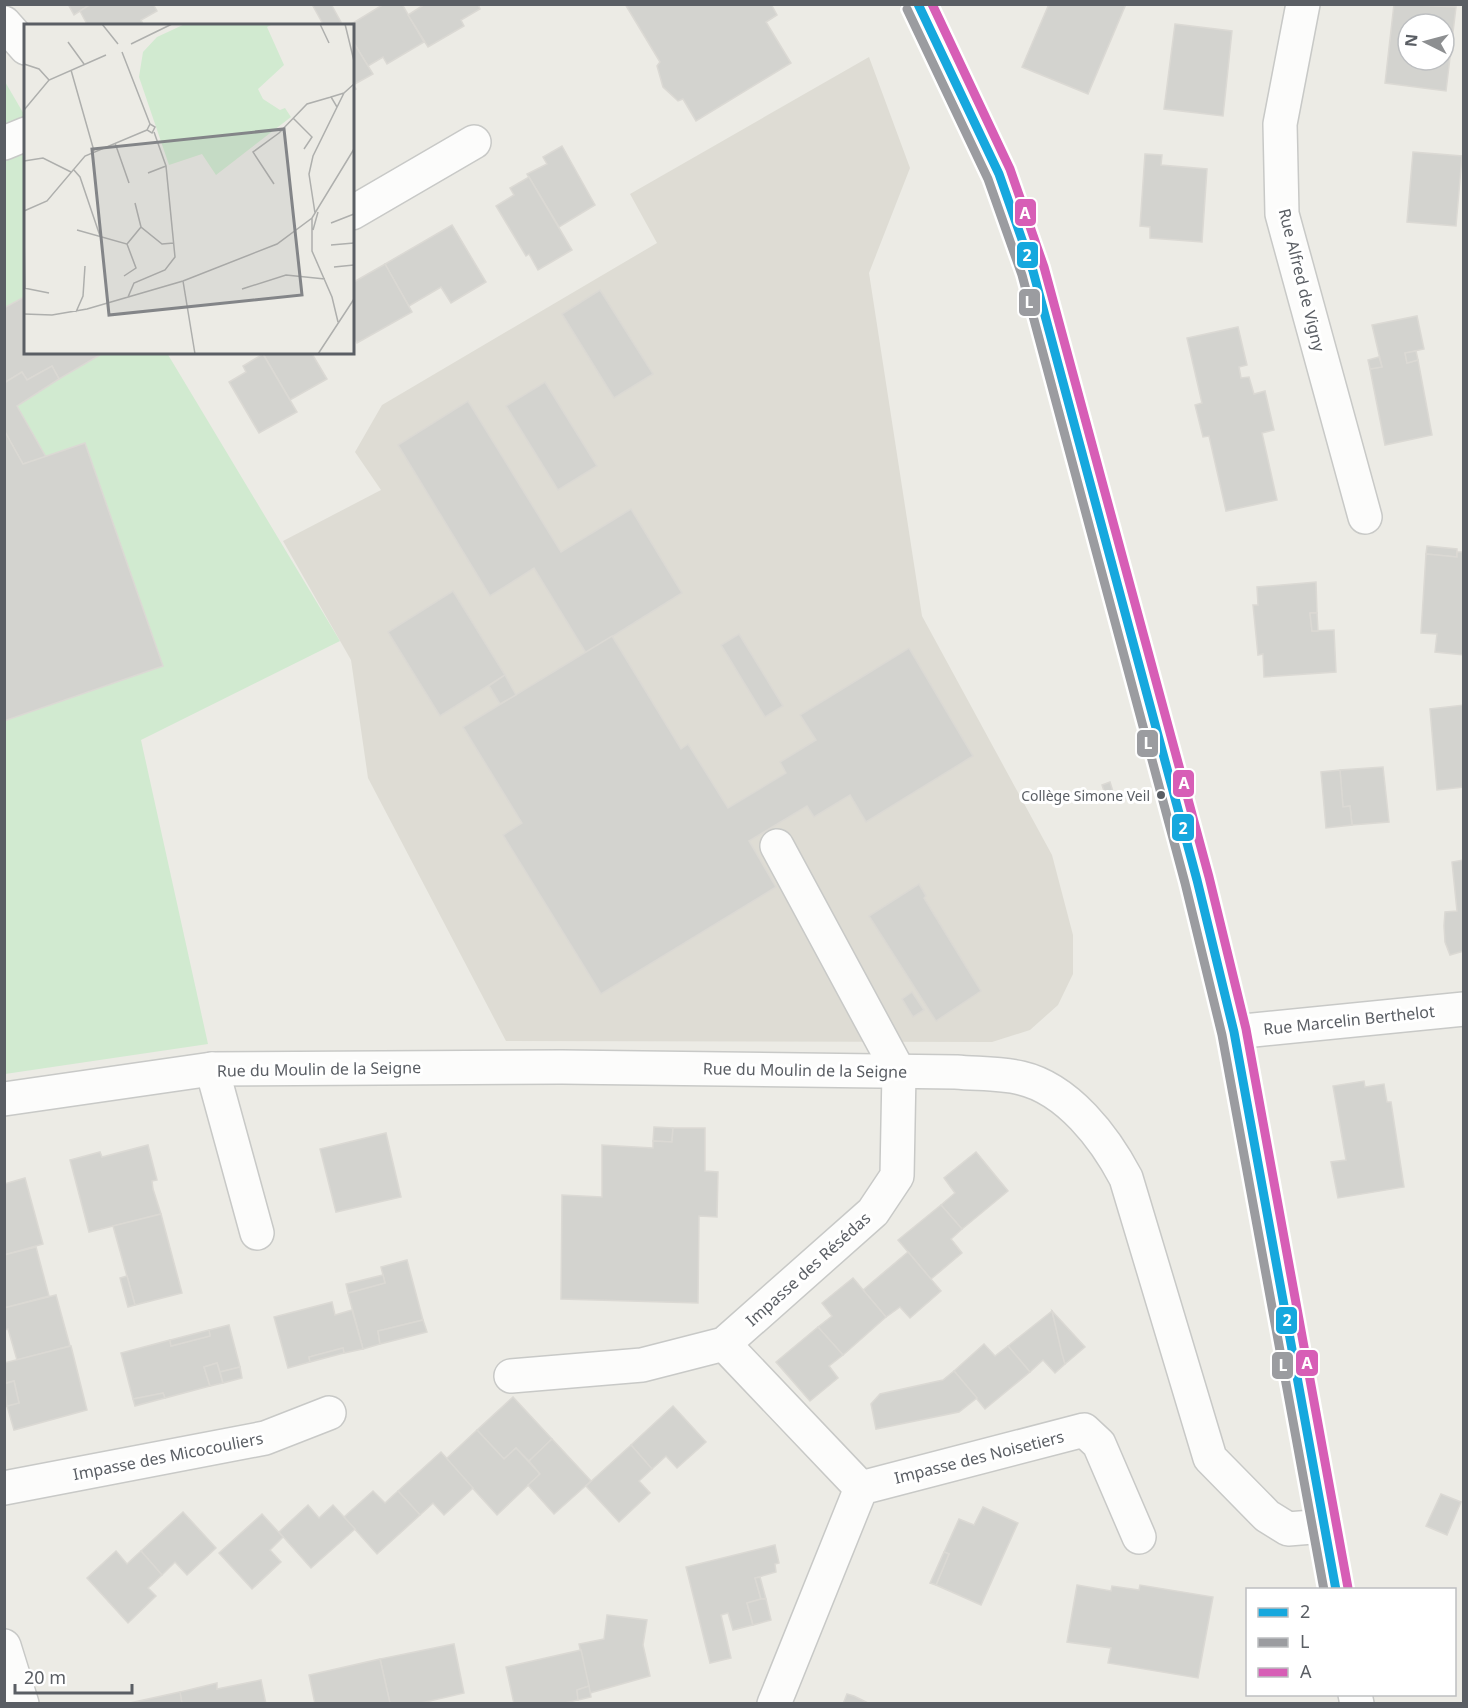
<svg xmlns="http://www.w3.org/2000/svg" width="1468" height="1708" viewBox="0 0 1468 1708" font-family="'Noto Sans',sans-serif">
	<rect width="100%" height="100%" fill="#ecebe5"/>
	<path fill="#dedcd4" d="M869 57 910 168 869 273 922 616 1052 855 1073 935V974L1058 1005 1030 1030 992 1042 506 1041 368 778 351 660 283 541 381 490 355 452 382 405 657 243 630 194Z"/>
	<path fill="#d1ead0" d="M4 80 25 116 26 352 167 353 340 641 141 740 208 1044 5 1074Z"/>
	<g fill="#d3d3cf" stroke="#dbd9d4" stroke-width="1.5" fill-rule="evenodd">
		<path d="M68 4H91L74 15Z"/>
		<path d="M91 4H153L157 11 141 20 144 26H88L80 11Z"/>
		<path d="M316 4H331L341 22 336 26H324L313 6Z"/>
		<path d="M384 4H402L424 42 387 64 383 57 368 66 352 40V26H348Z"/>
		<path d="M478 4 480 9 461 20 464 26 428 47 408 15 425 4Z"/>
		<path d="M625 4H771L777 15 766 22 791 63 696 121 683 99 678 101 663 87 657 66 660 62Z"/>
		<path d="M1049 4H1126L1088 94 1022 67Z"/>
		<path d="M1394 4 1456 7 1446 91 1385 83ZM1408 24H1444V60H1408Z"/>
		<path d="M1175 24 1232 31 1223 116 1164 109Z"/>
		<path d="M352 40 373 74 353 85 356 89 352 91Z"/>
		<path d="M562 146 595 205 559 227 527 174 547 164 543 157Z"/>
		<path d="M1413 152 1462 156 1456 226 1407 222Z"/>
		<path d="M1145 154 1162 155 1161 165 1207 169 1202 242 1150 238V227L1140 226Z"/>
		<path d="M529 177 572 250 538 270 529 254 526 256 496 206 514 195 510 188Z"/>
		<path d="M452 225 486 282 451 303 441 287 409 306 385 264Z"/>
		<path d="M385 264 412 312 357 343 352 335V283Z"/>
		<path d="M600 290 653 374 614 398 562 314Z"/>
		<path d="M26 296V352H105L59 379 52 366 27 380 22 372 4 383V308Z"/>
		<path d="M1417 316 1424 349 1405 353 1407 363 1418 360 1432 435 1385 445 1370 369 1382 367 1372 325Z"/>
		<path d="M1238 327 1247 365 1239 367 1241 378 1249 377 1254 394 1265 391 1274 430 1262 433 1277 500 1226 511 1209 436 1203 437 1195 405 1202 403 1187 338Z"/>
		<path d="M1416 351 1418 360 1407 363 1405 353Z"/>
		<path d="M262 352H311L327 379 290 400Z"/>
		<path d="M263 354 297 412 259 433 229 382 246 372 243 366Z"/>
		<path d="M1379 357 1382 367 1370 369 1368 360Z"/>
		<path d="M52 366 59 379 17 406 46 457 23 464 4 430V383L22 372 27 380Z"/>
		<path d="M545 382 597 466 558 490 506 406Z"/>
		<path d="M468 401 561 552 631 509 682 593 586 653 534 568 490 596 398 445Z"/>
		<path d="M4 430 23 464 85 443 163 666 4 721Z"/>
		<path d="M1427 546 1457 549V557L1426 554Z"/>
		<path d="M1457 552H1464V655L1435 652 1437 634 1421 633 1426 554 1457 557Z"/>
		<path d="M1316 582 1317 613H1310L1312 631 1334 630 1336 672 1264 677 1263 654 1258 655 1253 605H1258L1257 587Z"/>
		<path d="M453 591 505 675 440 716 388 632Z"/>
		<path d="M1310 613H1317L1318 631H1312Z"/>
		<path d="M739 634 783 706 765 717 721 645Z"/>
		<path d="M612 636 681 749 688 744 728 808 786 773 780 762 816 740 800 715 909 648 973 756 866 822 850 795 814 817 807 806 749 841 776 887 601 994 503 835 522 823 463 727Z"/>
		<path d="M505 675 516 695 500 704 489 686Z"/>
		<path d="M1464 705V787L1437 790 1430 709Z"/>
		<path d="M1383 767 1389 822 1352 825 1350 806 1343 807 1340 770Z"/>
		<path d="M1340 770 1343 807 1350 806 1352 825 1326 828 1321 772Z"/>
		<path d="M1110 782 1115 798 1107 800 1102 785Z"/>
		<path d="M1464 860V951L1450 955 1445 942 1444 926 1445 912 1457 911 1452 862Z"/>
		<path d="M919 884 926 896 924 898 981 991 936 1021 869 916Z"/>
		<path d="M912 992 924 1010 913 1017 902 999Z"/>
		<path d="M1364 1081 1365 1087 1384 1084 1387 1102H1391L1404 1187 1338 1198 1331 1162 1346 1160 1333 1086Z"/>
		<path d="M654 1127 673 1128 672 1142 653 1141Z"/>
		<path d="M673 1128H705V1171L718 1172 717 1217 699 1216 698 1303 561 1299 562 1195 602 1197V1145L653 1148V1141L672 1142Z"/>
		<path d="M386 1133 401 1197 336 1212 320 1149Z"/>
		<path d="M148 1145 157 1180 152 1181 153 1189 161 1214 89 1232 70 1160 100 1152 102 1157Z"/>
		<path d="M976 1152 1008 1191 962 1229 941 1205 955 1193 944 1178Z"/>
		<path d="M25 1178 43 1244 4 1255V1184Z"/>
		<path d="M941 1205 962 1229 951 1239 962 1253 931 1279 898 1240Z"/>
		<path d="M161 1214 182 1293 135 1305 113 1226Z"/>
		<path d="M36 1247 49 1296 4 1308V1255Z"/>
		<path d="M908 1252 941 1291 910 1318 900 1307 886 1317 863 1290Z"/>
		<path d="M407 1260 423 1320 378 1331 380 1344 363 1349 348 1293 385 1283 381 1267Z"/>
		<path d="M383 1275 385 1283 348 1293 346 1284Z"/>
		<path d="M127 1276 135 1305 128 1307 120 1278Z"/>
		<path d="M853 1278 886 1317 843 1355 818 1327 832 1316 822 1303Z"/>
		<path d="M56 1295 70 1346 17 1360 8 1329 4 1330V1308Z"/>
		<path d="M332 1302 335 1315 352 1310 363 1349 344 1353 343 1348 309 1357 310 1362 288 1368 274 1317Z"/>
		<path d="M1052 1311 1065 1364 1055 1373 1043 1360 1030 1372 1008 1346Z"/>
		<path d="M1052 1311 1085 1347 1065 1364 1062 1354Z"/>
		<path d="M423 1320 427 1332 380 1344 378 1331Z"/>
		<path d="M229 1325 240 1367 220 1372 217 1363 204 1367 210 1386 165 1398 163 1393 133 1399 121 1353 170 1340 171 1346 210 1336 209 1330Z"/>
		<path d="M818 1327 843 1355 829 1366 838 1378 810 1401 776 1362Z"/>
		<path d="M209 1330 210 1336 171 1346 170 1340Z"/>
		<path d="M984 1344 995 1356 1008 1346 1030 1372 985 1409 954 1371Z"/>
		<path d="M71 1346 87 1410 14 1430 7 1406 19 1403 14 1381 6 1383 4 1363Z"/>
		<path d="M343 1348 344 1353 310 1362 309 1357Z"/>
		<path d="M217 1363 223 1383 210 1386 204 1367Z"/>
		<path d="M240 1367 242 1378 223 1383 220 1372Z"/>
		<path d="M954 1371 977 1398 959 1412 876 1429 871 1404 880 1394 943 1380Z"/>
		<path d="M14 1381 19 1403 7 1406 4 1384Z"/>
		<path d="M163 1393 165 1398 135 1406 133 1399Z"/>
		<path d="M513 1397 552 1439 529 1461 516 1448 504 1459 477 1430Z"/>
		<path d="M673 1406 706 1442 677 1468 666 1456 652 1469 631 1445Z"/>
		<path d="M477 1430 504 1459 516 1448 540 1474 497 1515 446 1459Z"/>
		<path d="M552 1439 591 1481 554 1514 528 1485 540 1474 529 1461Z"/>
		<path d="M631 1445 652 1469 639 1481 650 1493 619 1522 586 1486Z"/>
		<path d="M441 1452 473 1488 444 1515 433 1503 420 1515 398 1491Z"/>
		<path d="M373 1491 385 1503 398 1491 420 1515 377 1554 344 1517Z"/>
		<path d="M1441 1494 1461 1502 1447 1535 1426 1526Z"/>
		<path d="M308 1505 319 1518 333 1505 355 1529 311 1568 279 1532Z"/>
		<path d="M983 1507 1018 1523 981 1605 936 1585 949 1554 944 1552 959 1519 974 1525Z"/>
		<path d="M183 1512 216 1548 187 1575 175 1562 162 1575 141 1551Z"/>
		<path d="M262 1514 283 1537 270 1550 281 1562 252 1589 219 1553Z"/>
		<path d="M775 1545 779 1563 775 1564 776 1572 755 1578 761 1599 747 1603 753 1625 733 1630 728 1613 721 1615 731 1658 710 1663 686 1567Z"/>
		<path d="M116 1551 127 1564 141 1551 162 1575 148 1588 156 1596 128 1623 87 1578Z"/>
		<path d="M944 1552 949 1554 936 1585 930 1583Z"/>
		<path d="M760 1577 766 1599H761L755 1578Z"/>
		<path d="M1077 1585 1111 1591 1112 1586 1139 1590 1140 1585 1213 1597 1198 1678 1108 1663 1111 1648 1067 1642Z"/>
		<path d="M761 1599H766L771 1620 753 1625 747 1603Z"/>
		<path d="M607 1615 647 1620 643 1645 650 1676 590 1693 579 1644 604 1639Z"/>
		<path d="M454 1644 464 1693 417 1704H390L380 1659Z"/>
		<path d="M581 1650 589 1686 577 1690 578 1700 560 1704H514L506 1667Z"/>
		<path d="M380 1659 390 1703 315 1704 309 1675Z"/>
		<path d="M261 1680 266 1704H182L180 1692 217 1683V1689Z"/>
		<path d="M589 1686 591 1697 578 1700 577 1690Z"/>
		<path d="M180 1692 182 1704H125Z"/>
		<path d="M847 1694 854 1696 870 1704H843Z"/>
	</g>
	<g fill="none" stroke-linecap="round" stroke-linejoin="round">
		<g stroke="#c8c9c7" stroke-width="36">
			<g id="minor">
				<path d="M918 4 999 174 1033 271 1197 880 1234 1032 1336 1590"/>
				<path d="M1303 4 1280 124 1282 214 1365 517"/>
				<path d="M4 23 26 48"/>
				<path d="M4 143 26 134"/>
				<path d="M352 213 474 142"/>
				<path d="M1234 1032 1464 1009"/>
				<path d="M212 1069 257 1233"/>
				<path d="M4 1099 212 1069 562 1067 956 1072C977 1074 1001 1073 1021 1078 1068 1089 1105 1138 1126 1178L1210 1458 1267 1516 1288 1529 1325 1526"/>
				<path d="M724 1344 861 1488"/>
				<path d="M511 1376 642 1365 724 1344 873 1212 897 1176 899 1072 777 846"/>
				<path d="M4 1488 265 1438 329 1413"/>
				<path d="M4 1646 22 1704"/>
				<path d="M1355 1694 1357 1704"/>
				<path d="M774 1704 861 1488 1084 1430 1099 1444 1139 1537"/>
			</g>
		</g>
		<use href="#minor" stroke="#fcfcfb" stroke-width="33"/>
		<g stroke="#fff" stroke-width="14">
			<path id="bus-1" d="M918 4 999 174 1033 271 1197 880 1234 1032 1336 1590"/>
		</g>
		<g stroke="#fff" stroke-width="14">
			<path id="bus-2" d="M907 9 988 179 1022 275 1185 883 1222 1035 1324 1590"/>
		</g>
		<g stroke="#fff" stroke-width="14">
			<path id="bus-3" d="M932 4 1010 169 1044 267 1209 877 1246 1029 1348 1588"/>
		</g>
		<use href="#bus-1" stroke="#16a8de" stroke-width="9"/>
		<use href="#bus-2" stroke="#9b9ca0" stroke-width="9"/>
		<use href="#bus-3" stroke="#d75eb6" stroke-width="9"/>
	</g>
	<circle fill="#5a5e64" stroke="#fff" stroke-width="2" cx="1161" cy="795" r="5"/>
	<g text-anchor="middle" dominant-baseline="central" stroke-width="6" stroke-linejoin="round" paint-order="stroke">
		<g font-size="14" fill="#5a5e64" stroke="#fff" text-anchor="end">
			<text x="1150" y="795">Collège Simone Veil</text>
		</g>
		<g font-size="16" fill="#5a5e64" stroke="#fff">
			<text transform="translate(1302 280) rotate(76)">Rue Alfred de Vigny</text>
			<text transform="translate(1349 1020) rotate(-6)">Rue Marcelin Berthelot</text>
			<text transform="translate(319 1069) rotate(-1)">Rue du Moulin de la Seigne</text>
			<text transform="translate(805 1070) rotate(1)">Rue du Moulin de la Seigne</text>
			<text transform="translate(808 1269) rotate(-42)">Impasse des Résédas</text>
			<text transform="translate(168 1456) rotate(-11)">Impasse des Micocouliers</text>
			<text transform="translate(979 1457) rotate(-14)">Impasse des Noisetiers</text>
		</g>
	</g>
	<g transform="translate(24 24)">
		<rect width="330" height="330" fill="#ecebe5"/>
		<path d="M161 0H249L243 3 260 41 234 65 239 75 256 86 261 84 267 93 192 151 178 130 145 141 115 53 119 28 133 13Z" fill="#d1ead0"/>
		<path fill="none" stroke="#aeafad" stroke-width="1.5" d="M78 0 94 20M296 0 305 19M321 0 330 37M44 18 60 40M107 20 148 0M98 28 126 100 131 103 128 109 123 106 126 100M0 40 15 45 25 56M47 46 70 127M313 83 307 73 320 69M0 86 25 56 82 31M269 94 288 113 280 125M91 119 105 159M0 137 19 134 47 148M49 145 56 153 76 212M124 149 142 142M250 160 229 128 255 109 283 80 307 73M111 179 117 203 138 220 150 219M0 187 23 177 61 132 123 106M291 189 285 150 289 132 320 69 330 60M288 194V227L308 273 314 298M307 199 330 190M53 206 103 220 112 244 100 252M289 206 294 188M0 209 1 264M103 220 117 203M307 221 330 219M310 243 330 241M159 257 171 330M0 264 25 269M218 265 262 251 301 255M104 273 110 259 141 246 151 233 142 142 130 108M52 288 59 272 61 242M0 290 28 291 63 285 159 257 253 220 288 194 330 125M294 330 330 275"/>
		<path fill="#838588" fill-opacity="0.15" stroke="#838588" stroke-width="3" d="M260 105 278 271 85 291 68 125Z"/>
		<rect width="330" height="330" fill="none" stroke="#5a5e64" stroke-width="3"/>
	</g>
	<g stroke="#fff" stroke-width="2">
		<rect x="1014" y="198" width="23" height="29" rx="6" fill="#d75eb6"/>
		<rect x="1016" y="241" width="23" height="28" rx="6" fill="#16a8de"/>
		<rect x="1018" y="288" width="23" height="29" rx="6" fill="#9b9ca0"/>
		<rect x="1136" y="729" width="23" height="29" rx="6" fill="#9b9ca0"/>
		<rect x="1172" y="769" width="23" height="29" rx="6" fill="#d75eb6"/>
		<rect x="1171" y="813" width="24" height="29" rx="6" fill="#16a8de"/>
		<rect x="1275" y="1306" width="23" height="29" rx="6" fill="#16a8de"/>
		<rect x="1295" y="1349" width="24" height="28" rx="6" fill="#d75eb6"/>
		<rect x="1271" y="1351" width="23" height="29" rx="6" fill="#9b9ca0"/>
	</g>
	<g font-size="16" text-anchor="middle" font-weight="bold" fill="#fff">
		<text x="1025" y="219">A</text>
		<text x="1027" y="261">2</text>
		<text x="1029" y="308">L</text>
		<text x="1148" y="749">L</text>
		<text x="1184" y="789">A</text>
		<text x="1183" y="834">2</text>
		<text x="1287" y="1326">2</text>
		<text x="1307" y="1369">A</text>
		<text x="1283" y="1371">L</text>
	</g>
	<rect width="1468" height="1708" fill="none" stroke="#5a5e64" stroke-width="12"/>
	<rect x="1246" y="1588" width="210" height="108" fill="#ffffff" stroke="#bdbfc1" stroke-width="1.5"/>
	<rect x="1258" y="1608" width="30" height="9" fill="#16a8de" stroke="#bdbfc1" stroke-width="1.5"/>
	<text x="1300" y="1618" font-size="18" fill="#5a5e64">2</text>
	<rect x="1258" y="1638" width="30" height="9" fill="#9b9ca0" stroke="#bdbfc1" stroke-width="1.5"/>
	<text x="1300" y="1648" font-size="18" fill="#5a5e64">L</text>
	<rect x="1258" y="1668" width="30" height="9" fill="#d75eb6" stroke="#bdbfc1" stroke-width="1.5"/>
	<text x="1300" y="1678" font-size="18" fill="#5a5e64">A</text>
	<g transform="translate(1426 42) rotate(276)"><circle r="28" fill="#ffffff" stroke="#bdbfc1" stroke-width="1.5"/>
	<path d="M0-4.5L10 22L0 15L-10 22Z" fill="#8d8f91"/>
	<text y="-9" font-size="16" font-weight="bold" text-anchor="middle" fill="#5a5e64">N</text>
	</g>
	<path d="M15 1684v9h117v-9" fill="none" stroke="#5a5e64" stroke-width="3"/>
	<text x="24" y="1684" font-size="18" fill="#5a5e64" stroke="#ffffff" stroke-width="4.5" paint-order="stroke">20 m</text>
</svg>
